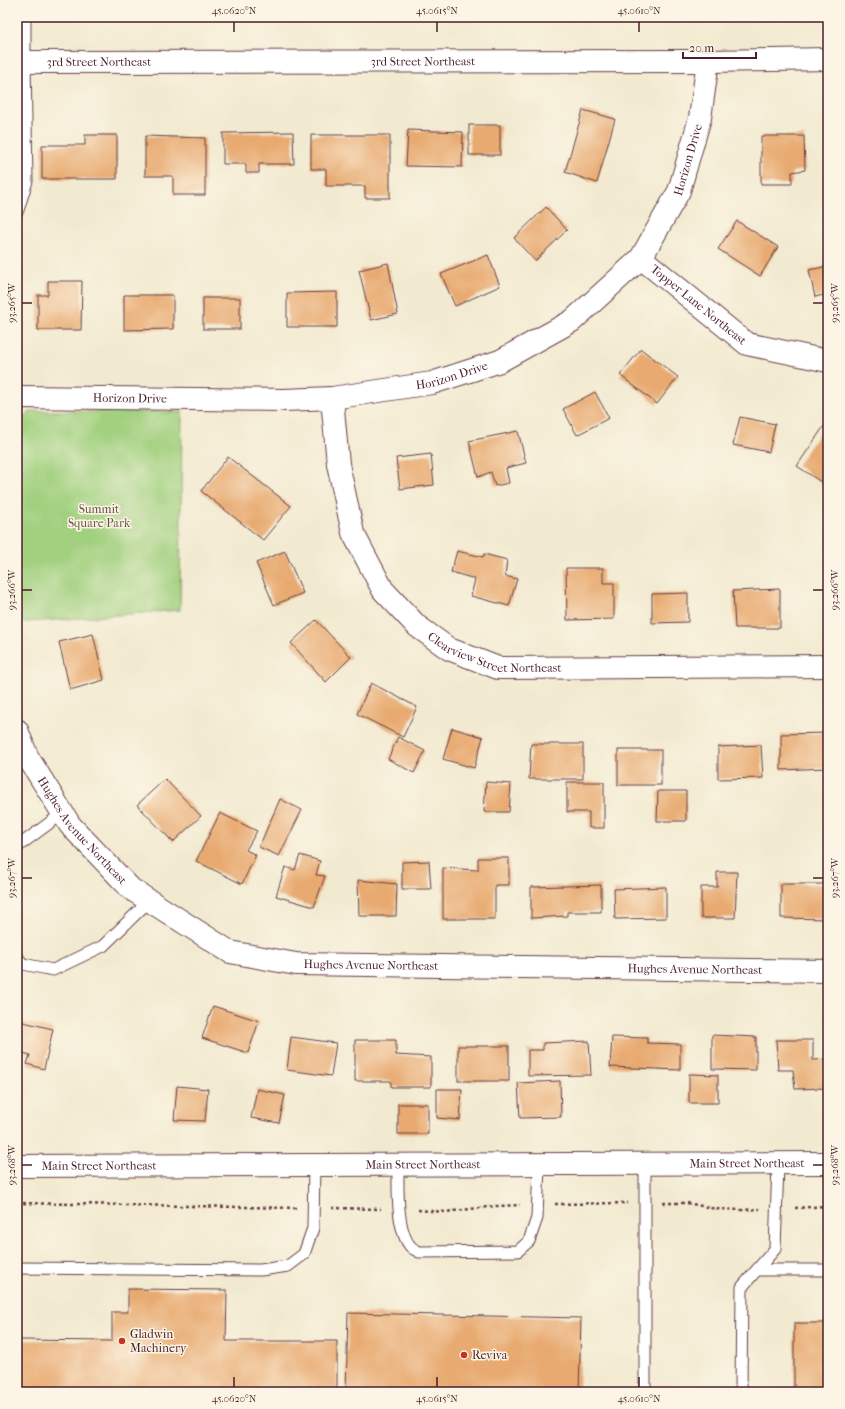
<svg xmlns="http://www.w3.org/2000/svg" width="845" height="1409" viewBox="0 0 845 1409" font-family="'IM FELL French Canon',serif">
	<rect width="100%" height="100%" fill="#fcf5e5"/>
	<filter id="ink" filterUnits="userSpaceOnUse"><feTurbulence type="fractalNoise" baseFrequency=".025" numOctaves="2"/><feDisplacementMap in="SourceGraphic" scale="8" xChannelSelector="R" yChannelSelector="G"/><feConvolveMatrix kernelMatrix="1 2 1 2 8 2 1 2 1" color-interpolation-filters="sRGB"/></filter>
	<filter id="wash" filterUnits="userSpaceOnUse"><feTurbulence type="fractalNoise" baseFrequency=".012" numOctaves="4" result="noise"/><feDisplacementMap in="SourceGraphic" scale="16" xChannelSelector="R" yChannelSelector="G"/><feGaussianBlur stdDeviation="0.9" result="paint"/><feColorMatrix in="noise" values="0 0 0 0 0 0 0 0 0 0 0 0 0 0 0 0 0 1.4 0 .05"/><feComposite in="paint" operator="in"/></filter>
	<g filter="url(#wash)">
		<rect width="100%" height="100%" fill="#f2ead0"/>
		<path fill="#a1d07f" stroke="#767855" d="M32 411 182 412 180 610 17 623V422Z"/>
		<g id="blocks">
			<g fill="#e8aa71">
				<path d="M583 110 615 119 597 183 565 172Z"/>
				<rect x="469" y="125" width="31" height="30"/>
				<path d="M408 130 463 132 462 167 406 166Z"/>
				<path d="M293 132 294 164H259V173H246V164H223V133Z"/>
				<path d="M85 135H117V179H42V145H85Z"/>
				<path d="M311 135H390V198H365V186H326V169H311Z"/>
				<path d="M145 136 205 138V195H173V176H145Z"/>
				<path d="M761 136H804L805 170 792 172V184H761Z"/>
				<path d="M546 207 567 230 535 261 514 238Z"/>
				<path d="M737 221 778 247 760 276 718 249Z"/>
				<path d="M488 255 500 286 455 306 441 274Z"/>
				<path d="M388 263 398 314 371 320 359 270Z"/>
				<path d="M828 266V294L815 297 809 270Z"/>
				<path d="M48 281H82L81 330H38V295H48Z"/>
				<path d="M337 292V327H287V293Z"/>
				<path d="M124 295H173V329L124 330Z"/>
				<rect x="203" y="298" width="37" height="31"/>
				<path d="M641 349 678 377 657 404 620 375Z"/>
				<path d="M595 392 609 418 577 435 563 409Z"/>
				<path d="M740 417 775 424 769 452 733 445Z"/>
				<path d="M824 426 828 429V473L821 482 797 466Z"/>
				<path d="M518 431 526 463 506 468 509 483 495 486 491 472 478 477 469 441Z"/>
				<path d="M431 454 434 485 400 489 396 458Z"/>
				<path d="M228 457 291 506 263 540 201 491Z"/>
				<path d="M285 551 303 593 274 605 256 563Z"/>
				<path d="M457 551 483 557 484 554 507 560 505 576 517 579 509 606 471 596 475 579 451 572Z"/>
				<path d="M566 568H603V583H614V619L567 620Z"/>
				<path d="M780 589V628H735L733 591Z"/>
				<path d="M688 593V622L652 623V594Z"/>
				<path d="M316 620 351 657 326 682 291 643Z"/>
				<path d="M93 634 104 680 70 690 59 642Z"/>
				<path d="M371 683 417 707 403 737 357 714Z"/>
				<path d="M452 728 483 737 474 768 443 759Z"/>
				<path d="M828 733V768L781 770V734Z"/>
				<path d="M398 737 425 751 414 773 388 759Z"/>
				<path d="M531 744H583V779H529Z"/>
				<path d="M761 745 763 778 718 779V747Z"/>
				<rect x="618" y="750" width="43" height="35"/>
				<path d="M165 779 201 816 173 842 137 805Z"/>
				<path d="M486 782 511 784 509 812H484Z"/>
				<path d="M567 782H604V828H589V812H567Z"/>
				<path d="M658 791H686V821H657Z"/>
				<path d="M280 799 302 810 279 856 259 847Z"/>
				<path d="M220 813 257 831 246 850 256 855 242 884 196 861Z"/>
				<path d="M300 855 320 861 316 875 325 876 314 907 276 896 285 867 295 870Z"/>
				<path d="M478 858H509V885H495V919H443V868L478 870Z"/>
				<path d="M429 861 431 889H402V862Z"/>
				<path d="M717 872H737L735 918H701V887H717Z"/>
				<path d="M358 880 397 884 396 916H359Z"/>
				<path d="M781 884H828V919L781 918Z"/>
				<path d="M601 885V912H567V916L531 918V887Z"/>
				<path d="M666 887V918L615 919 614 889Z"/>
				<path d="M213 1006 259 1021 248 1053 202 1038Z"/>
				<path d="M19 1021 53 1029 44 1069 27 1064 30 1055 17 1051V1030Z"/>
				<path d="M712 1035 756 1037V1070L712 1069Z"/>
				<path d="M291 1037 336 1043 331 1076 287 1070Z"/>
				<path d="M612 1037 647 1038V1043L680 1044V1070L610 1067Z"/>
				<path d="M355 1040H396V1055L431 1057V1087H391V1081H355Z"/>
				<path d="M776 1040H813V1060L828 1059V1088L795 1089 793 1070H778Z"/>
				<path d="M589 1041 591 1075 528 1076V1050H543V1043Z"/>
				<rect x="458" y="1046" width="51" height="35"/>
				<path d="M689 1074 718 1075V1103H689Z"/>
				<path d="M560 1081 561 1117 520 1118 518 1083Z"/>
				<path d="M177 1086 208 1089 205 1121 174 1120Z"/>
				<path d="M257 1089 285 1095 279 1123 251 1118Z"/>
				<path d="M437 1089H462L460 1120 437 1118Z"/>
				<rect x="398" y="1104" width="30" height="30"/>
				<path d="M128 1289 227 1290 226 1341H337V1392H17V1340L112 1341V1312H128Z"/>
				<path d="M348 1313 581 1318 579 1392H346Z"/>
				<rect x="794" y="1323" width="34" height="69"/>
			</g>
		</g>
	</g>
	<g filter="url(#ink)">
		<use href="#blocks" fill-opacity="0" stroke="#633d44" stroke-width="1"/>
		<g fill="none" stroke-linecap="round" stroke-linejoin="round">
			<g stroke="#633d44" stroke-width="13">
				<g id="lane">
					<path d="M17 210H18L27 181 25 62V17"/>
					<path d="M17 847 63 813"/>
					<path d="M17 957 23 964 53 970 103 946 150 900"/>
					<path d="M645 1164V1392"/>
					<path d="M398 1165C398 1186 396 1231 411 1247 413 1249 416 1250 419 1252L518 1251 529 1241 537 1218 539 1164"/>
					<path d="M17 1268 261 1270 288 1266 304 1254 313 1228 314 1165"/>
					<path d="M757 1270H828"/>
					<path d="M741 1392 742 1287 775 1249 778 1164"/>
				</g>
			</g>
			<g stroke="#633d44" stroke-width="24">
				<g id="street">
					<path id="s1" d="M17 62 708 61 828 59"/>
					<path id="s2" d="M641 258 747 344 828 361"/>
					<path id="s3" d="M17 397 284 400 332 398 432 383 500 361 572 321 641 258 679 191 700 118 708 61"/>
					<path id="s4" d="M332 398 338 464 353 533 383 590 417 626 449 649 498 668 828 666"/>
					<path id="s5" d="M17 730 27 756 70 825 131 889 230 952 296 964 828 971"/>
				</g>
			</g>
			<g stroke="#633d44" stroke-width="24">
				<g id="secondary">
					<path id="s6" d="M17 1166 828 1163"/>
				</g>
			</g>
			<g stroke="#633d44" stroke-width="2.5" stroke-dasharray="3 3" stroke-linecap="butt">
				<path d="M17 1203 297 1208"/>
				<path d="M663 1203H687L716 1209 742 1210 760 1209"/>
				<path d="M555 1204 628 1203"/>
				<path d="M332 1208 381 1209"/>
				<path d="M795 1208 828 1206"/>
				<path d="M418 1210 445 1212 496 1206 520 1205"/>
			</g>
			<use href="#lane" stroke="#fff" stroke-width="11"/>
			<use href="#street" stroke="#fff" stroke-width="22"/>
			<use href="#secondary" stroke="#fff" stroke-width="22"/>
		</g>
	</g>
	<path fill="none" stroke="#4a1f2b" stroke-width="1.5" d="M234 22V32M437 22V32M639 22V32M22 303H32M813 303H823M22 590H32M813 590H823M22 878H32M813 878H823M22 1165H32M813 1165H823M234 1377V1387M437 1377V1387M639 1377V1387"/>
	<g fill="#c8321e" stroke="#fcf5e5" stroke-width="1.5">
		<circle cx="122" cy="1341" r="4"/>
		<circle cx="464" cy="1355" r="4"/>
	</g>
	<g text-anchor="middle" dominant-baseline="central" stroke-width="3" stroke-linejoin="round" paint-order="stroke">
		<g font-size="12" fill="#4a1f2b" stroke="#fcf5e5">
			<text stroke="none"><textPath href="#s1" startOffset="82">3rd Street Northeast</textPath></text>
			<text stroke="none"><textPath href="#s1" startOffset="406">3rd Street Northeast</textPath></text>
			<text stroke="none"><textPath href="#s3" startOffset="773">Horizon Drive</textPath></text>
			<text stroke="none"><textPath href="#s2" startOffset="74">Topper Lane Northeast</textPath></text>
			<text stroke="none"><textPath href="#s3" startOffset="437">Horizon Drive</textPath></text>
			<text stroke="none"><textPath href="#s3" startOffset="113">Horizon Drive</textPath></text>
			<text stroke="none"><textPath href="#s4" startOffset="336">Clearview Street Northeast</textPath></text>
			<text stroke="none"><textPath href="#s5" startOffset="121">Hughes Avenue Northeast</textPath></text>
			<text stroke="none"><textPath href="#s5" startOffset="457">Hughes Avenue Northeast</textPath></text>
			<text stroke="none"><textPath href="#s5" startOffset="781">Hughes Avenue Northeast</textPath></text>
			<text stroke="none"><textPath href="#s6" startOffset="406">Main Street Northeast</textPath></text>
			<text stroke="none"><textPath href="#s6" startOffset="730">Main Street Northeast</textPath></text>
			<text stroke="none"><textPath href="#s6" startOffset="82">Main Street Northeast</textPath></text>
		</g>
		<g font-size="12" fill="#645444" stroke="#fcf5e5">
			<text x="99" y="509">Summit<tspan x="99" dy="14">Square Park</tspan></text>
		</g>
		<g font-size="12" fill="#4a1f2b" stroke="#fcf5e5" text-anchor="start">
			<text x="130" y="1334">Gladwin<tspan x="130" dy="14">Machinery</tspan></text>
			<text x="472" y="1355">Reviva</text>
		</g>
	</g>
	<rect width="845" height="1409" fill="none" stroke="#fcf5e5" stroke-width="44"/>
	<path d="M683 52v6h73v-6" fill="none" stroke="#4a1f2b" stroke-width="2"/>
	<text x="689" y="52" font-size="12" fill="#4a1f2b" stroke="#fcf5e5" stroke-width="3" paint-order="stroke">20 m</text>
	<rect x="22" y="22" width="801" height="1365" fill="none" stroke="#4a1f2b" stroke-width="1.5"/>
	<g font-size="10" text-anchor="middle" fill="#4a1f2b">
		<text x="234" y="14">45.0620°N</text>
		<text x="437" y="14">45.0615°N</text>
		<text x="639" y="14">45.0610°N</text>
		<text transform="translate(834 303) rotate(-90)" y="4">93.265°W</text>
		<text transform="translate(11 303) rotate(-90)" y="4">93.265°W</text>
		<text transform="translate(834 590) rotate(-90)" y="4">93.266°W</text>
		<text transform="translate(11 590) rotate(-90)" y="4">93.266°W</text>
		<text transform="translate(834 878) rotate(-90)" y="4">93.267°W</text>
		<text transform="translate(11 878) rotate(-90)" y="4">93.267°W</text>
		<text transform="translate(834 1165) rotate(-90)" y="4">93.268°W</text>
		<text transform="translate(11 1165) rotate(-90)" y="4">93.268°W</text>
		<text x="234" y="1402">45.0620°N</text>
		<text x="437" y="1402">45.0615°N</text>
		<text x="639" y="1402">45.0610°N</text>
	</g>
</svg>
